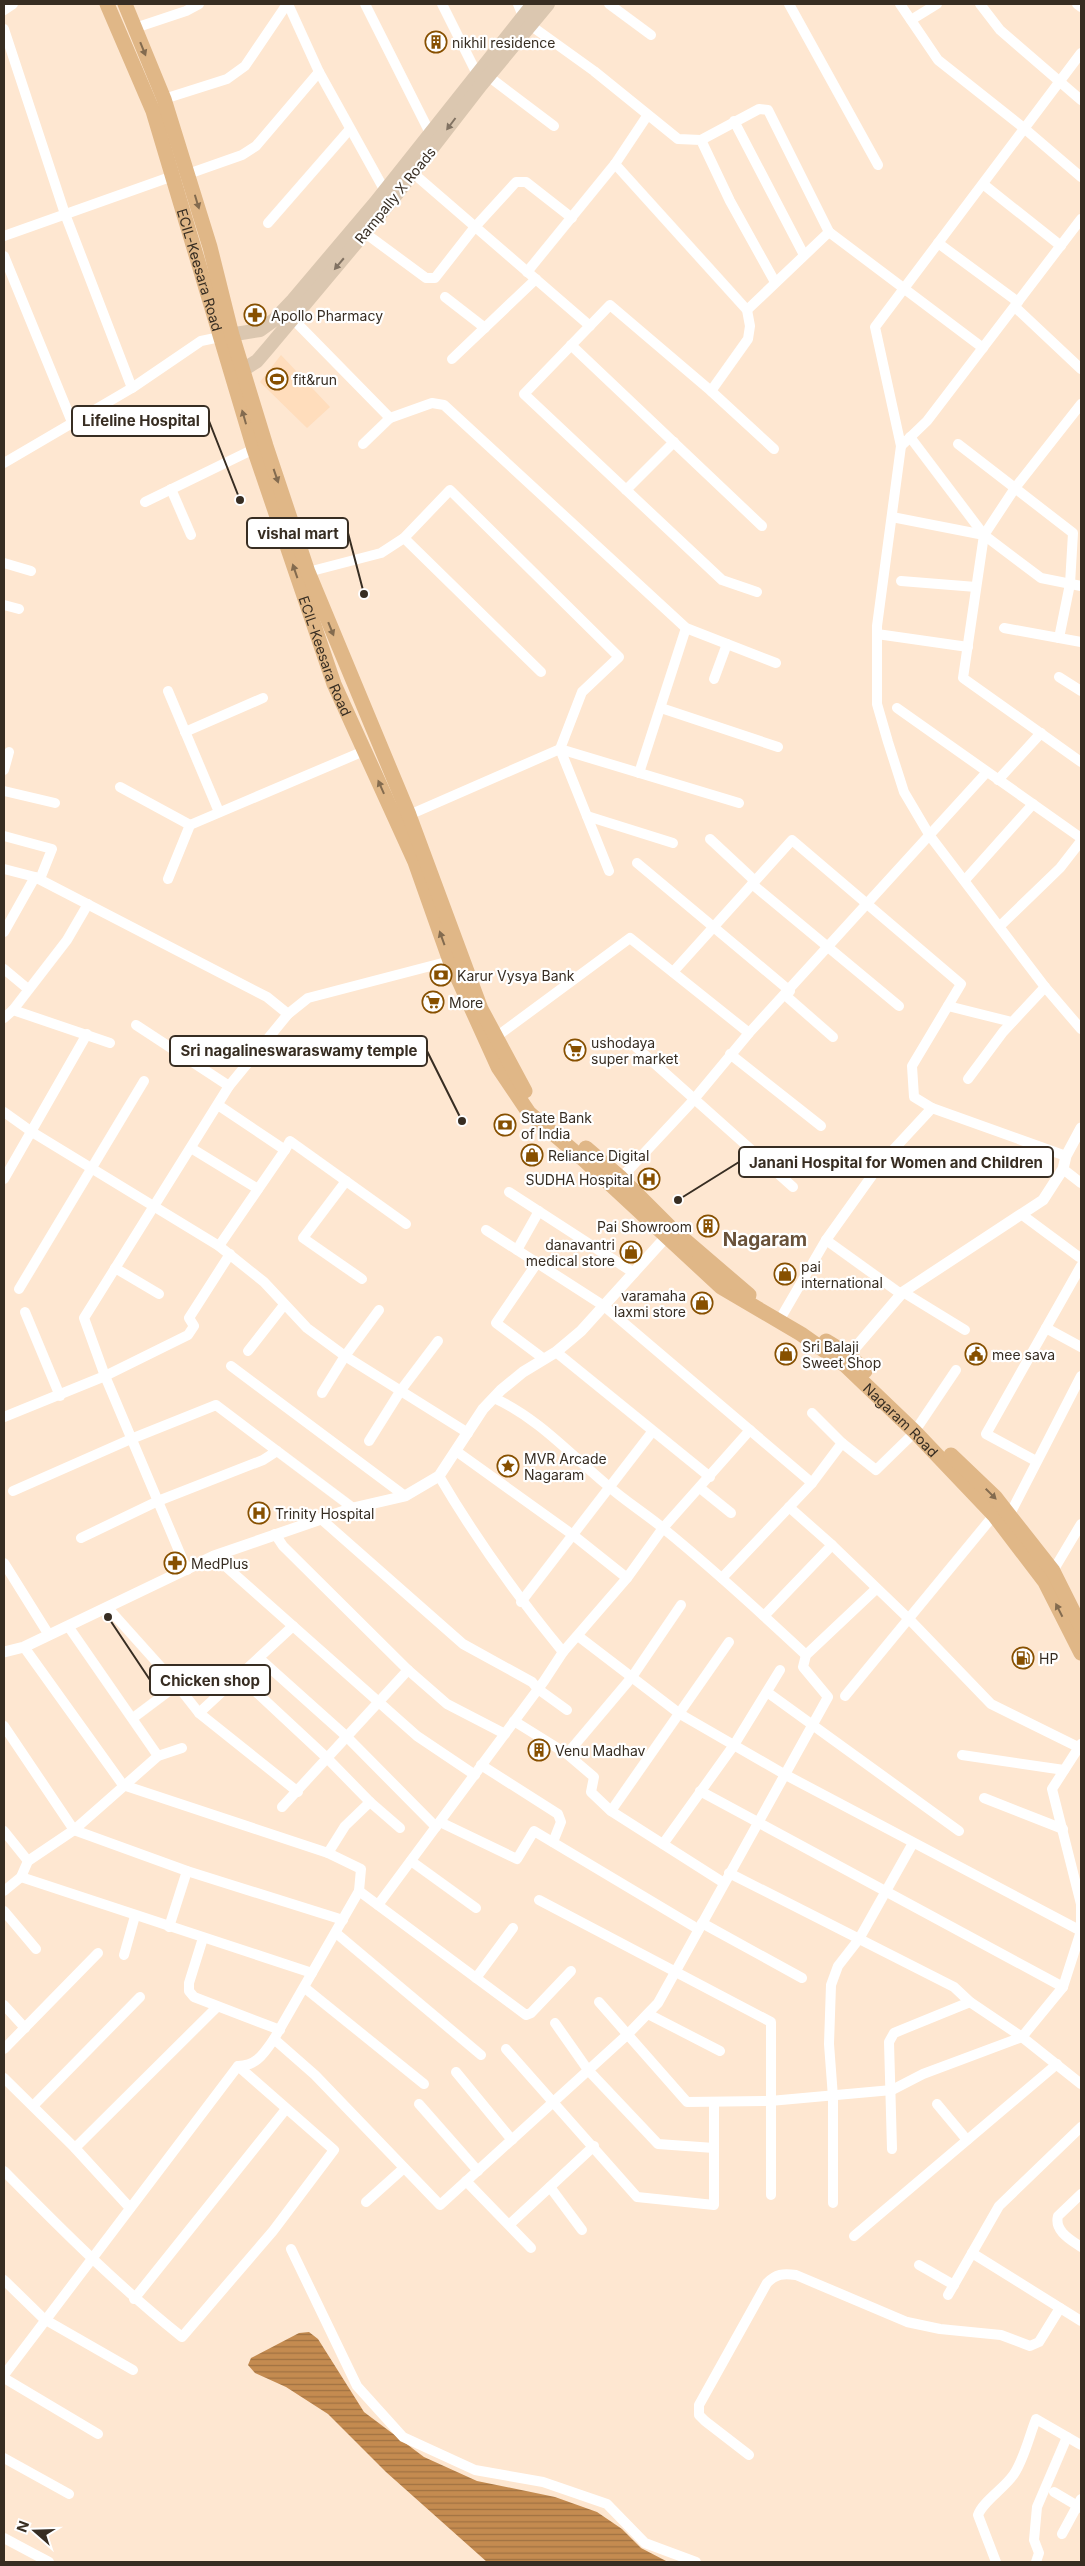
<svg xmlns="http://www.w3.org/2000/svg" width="1085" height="2566" viewBox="0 0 1085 2566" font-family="Inter,sans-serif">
	<defs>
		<pattern id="water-rules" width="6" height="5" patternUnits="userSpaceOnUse" patternTransform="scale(1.25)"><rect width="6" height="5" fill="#c48b50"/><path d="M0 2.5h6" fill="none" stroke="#a07242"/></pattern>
	</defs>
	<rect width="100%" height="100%" fill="#fee7d1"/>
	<path fill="#ffddbc" d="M281 355 330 407 307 428 260 382Z"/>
	<path fill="url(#water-rules)" d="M309 2332 318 2339 364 2412 424 2457 477 2481 555 2497 597 2512 622 2529 641 2548 668 2562H487L386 2472 328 2414 286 2387 255 2373 248 2365 251 2358 299 2333Z"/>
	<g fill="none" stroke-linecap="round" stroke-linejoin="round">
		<g stroke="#fff" stroke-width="10">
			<path d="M288 4 319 72 385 191"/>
			<path d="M365 4 430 133"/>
			<path d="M442 4 477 74"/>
			<path d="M518 4 523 16"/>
			<path d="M609 4 651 35"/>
			<path d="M789 4 878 165"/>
			<path d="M900 4 938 60 1025 129 1081 177"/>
			<path d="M980 4 1000 30 1081 100"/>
			<path d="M1077 4 1081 7"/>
			<path d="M4 10 13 4"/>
			<path d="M911 20 937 4"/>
			<path d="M530 25 594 71 678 139 701 140 730 201 775 282"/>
			<path d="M135 28 186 11 199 4"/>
			<path d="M4 29 65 214 132 388"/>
			<path d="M1081 53 875 327 901 446 877 626V704L888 742 904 792 930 836 1045 987 1081 1029"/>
			<path d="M488 76 554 126"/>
			<path d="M164 99 227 79 245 66 287 4"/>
			<path d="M734 121 804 255"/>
			<path d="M701 140 759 109 768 110 829 232"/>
			<path d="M615 164 747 310 750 326 748 339 711 391"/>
			<path d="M413 173 590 326"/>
			<path d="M188 174 242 155 256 146 319 72"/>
			<path d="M983 184 1061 246"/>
			<path d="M268 223 350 129"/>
			<path d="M365 233 426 278H435L474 228 516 182H526L572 218"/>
			<path d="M4 236 173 176"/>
			<path d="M938 243 1018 302"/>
			<path d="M4 256 72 422"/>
			<path d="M527 272 615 164 647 116"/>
			<path d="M445 297 485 328"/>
			<path d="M1015 307 1081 369"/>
			<path d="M747 310 829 232 983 348"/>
			<path d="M288 314 390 418 432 403 444 405 686 628 776 663"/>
			<path d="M571 345 762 526"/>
			<path d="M452 359 536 279"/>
			<path d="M1081 404 1015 488 984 535 963 678 1081 762"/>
			<path d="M910 437 984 535"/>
			<path d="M363 444 390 418"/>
			<path d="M958 444 1073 533 1070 584 1059 638"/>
			<path d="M901 446 927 421 1081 219"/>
			<path d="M4 463 132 388 201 341 220 337"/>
			<path d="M171 489 191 535"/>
			<path d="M626 490 674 442"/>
			<path d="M145 502 254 449"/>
			<path d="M892 517 984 535 1041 578 1081 586"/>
			<path d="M404 538 541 672"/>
			<path d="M4 563 31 571"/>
			<path d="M308 572 381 553 404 538 450 490 619 657 582 692 560 749 609 871"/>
			<path d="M901 581 976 587"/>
			<path d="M757 592 722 580 524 394 610 305 711 391 774 449"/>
			<path d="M4 605 19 609"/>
			<path d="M1004 628 1081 642"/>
			<path d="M877 634 968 647"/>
			<path d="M1059 677 1081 691"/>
			<path d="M714 679 727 644"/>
			<path d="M168 691 219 812"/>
			<path d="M661 708 778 747"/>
			<path d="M897 708 1081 838"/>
			<path d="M185 732 263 698"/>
			<path d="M4 770 9 752"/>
			<path d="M639 773 686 628"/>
			<path d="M998 780 1041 733"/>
			<path d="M120 787 190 825"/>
			<path d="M4 791 55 803"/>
			<path d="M409 815 560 749 739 803"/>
			<path d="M587 816 673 843"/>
			<path d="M4 836 52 849 40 879"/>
			<path d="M710 839 755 881"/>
			<path d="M637 863 790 991"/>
			<path d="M4 869 35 877 267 997 288 1014"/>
			<path d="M168 879 190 825 364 751"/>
			<path d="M965 880 1033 804"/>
			<path d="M752 884 899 1006"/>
			<path d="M1000 926 1060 868 1081 841"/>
			<path d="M4 932 35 877"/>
			<path d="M4 969 28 989"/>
			<path d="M673 972 792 840 961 984 912 1066 914 1097 932 1108"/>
			<path d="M785 995 833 1037"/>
			<path d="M948 1006 1012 1022"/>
			<path d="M13 1010 67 940 88 904"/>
			<path d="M4 1018 13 1010 110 1043"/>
			<path d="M136 1025 229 1086"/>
			<path d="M496 1037 630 938 749 1033"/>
			<path d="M636 1047 793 1187"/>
			<path d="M730 1054 821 1126"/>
			<path d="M968 1079 1003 1032 1045 987"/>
			<path d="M218 1105 285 1150 219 1246"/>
			<path d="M4 1112 32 1132 219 1246 264 1282 307 1328 345 1356 468 1433"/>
			<path d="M191 1148 258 1189"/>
			<path d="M285 1150 290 1141 406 1224"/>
			<path d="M1063 1169 1081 1183"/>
			<path d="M621 1178 690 1104 749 1033 986 773"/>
			<path d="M4 1179 87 1034"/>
			<path d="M346 1181 303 1238 362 1279"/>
			<path d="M509 1192 634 1273"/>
			<path d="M1021 1214 1079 1257"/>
			<path d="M486 1230 604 1306 812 1483"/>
			<path d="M826 1240 901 1294"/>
			<path d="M517 1250 539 1211"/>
			<path d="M537 1263 496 1323 544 1359"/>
			<path d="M115 1268 159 1294"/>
			<path d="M19 1289 144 1081"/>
			<path d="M903 1292 965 1330"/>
			<path d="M25 1312 60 1396"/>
			<path d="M783 1314 826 1240 881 1163 932 1108 1066 1156"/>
			<path d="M1046 1328 1081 1347"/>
			<path d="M248 1351 284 1305"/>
			<path d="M556 1352 710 1477"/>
			<path d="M231 1366 405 1496"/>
			<path d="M322 1393 345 1356 379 1310"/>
			<path d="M494 1398C538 1418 570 1454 607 1485 625 1501 646 1514 664 1529 713 1569 760 1612 806 1655"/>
			<path d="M812 1413 842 1443 876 1470 915 1432"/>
			<path d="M4 1417 105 1376 188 1335 194 1326 189 1318 230 1254"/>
			<path d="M919 1425 956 1370"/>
			<path d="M369 1441 401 1390 438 1341"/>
			<path d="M277 1451 353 1508"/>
			<path d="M456 1451 573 1535 627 1578"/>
			<path d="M1036 1461 986 1434 1081 1266"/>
			<path d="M439 1476C476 1539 517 1596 563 1652"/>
			<path d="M700 1488 731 1513"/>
			<path d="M13 1491 131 1439 216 1405 277 1451 263 1460 158 1501 81 1538"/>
			<path d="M789 1507 832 1545 910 1620 991 1704 1078 1747"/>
			<path d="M1010 1514 1081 1376"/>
			<path d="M320 1518 463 1644 532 1682 538 1689 567 1710"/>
			<path d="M275 1534 283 1546 408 1670 447 1704 505 1734"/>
			<path d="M214 1556 417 1736 475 1775"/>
			<path d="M4 1563 49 1635"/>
			<path d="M187 1570 105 1376 84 1318 229 1086 288 1014 308 998 450 961"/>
			<path d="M1053 1571 1081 1524"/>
			<path d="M722 1578 812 1483 842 1443"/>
			<path d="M521 1602 652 1432"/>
			<path d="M108 1608 177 1685 199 1713"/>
			<path d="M764 1616 832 1545"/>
			<path d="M68 1626 158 1756"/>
			<path d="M293 1626 199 1713 298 1792"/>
			<path d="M578 1636 680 1714 784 1774 1081 1931"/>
			<path d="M260 1659 346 1736 436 1827"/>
			<path d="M239 1676 327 1758 370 1802"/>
			<path d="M767 1692 959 1831"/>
			<path d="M845 1696 994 1515"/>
			<path d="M133 1718 177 1685"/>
			<path d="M514 1721 567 1754 594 1777 591 1792 611 1811 724 1883"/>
			<path d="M4 1726 74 1830 187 1871 343 1920"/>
			<path d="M567 1754 632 1677 681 1605"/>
			<path d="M962 1755 1064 1770"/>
			<path d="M481 1765 558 1814 561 1822 553 1842"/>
			<path d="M700 1791 1063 1987"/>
			<path d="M984 1798 1063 1829"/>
			<path d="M282 1807 408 1670"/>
			<path d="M611 1811 729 1642"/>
			<path d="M440 1822 517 1859 534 1831 698 1929"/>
			<path d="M4 1831 28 1861"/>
			<path d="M663 1844 734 1745 780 1670"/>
			<path d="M328 1853 345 1826 370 1802 400 1828"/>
			<path d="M411 1861 476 1908"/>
			<path d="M729 1873 954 1987 970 2002 1022 2037 1081 2084"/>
			<path d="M21 1877 312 1973"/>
			<path d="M4 1891 21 1877 28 1861 74 1830 158 1756 182 1748"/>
			<path d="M359 1891 526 2015 531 2013 571 1971"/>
			<path d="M539 1900 771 2022V2195"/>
			<path d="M378 1905 544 1681 563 1652 627 1578 663 1528 750 1430"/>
			<path d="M4 1911 36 1949"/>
			<path d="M702 1923 802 1978"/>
			<path d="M169 1927 187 1871"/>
			<path d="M336 1933 481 2055"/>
			<path d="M203 1938 189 1983V1991L194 1997 280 2030"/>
			<path d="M124 1955 135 1916"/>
			<path d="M476 1978 513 1928"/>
			<path d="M305 1988 424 2084"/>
			<path d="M599 2002 687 2102 770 2101 892 2090 923 2074 1022 2037 1063 1987 1081 1931V1904L1052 1789 1081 1744"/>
			<path d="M4 2005 25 2028"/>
			<path d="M648 2014 720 2051"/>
			<path d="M555 2023 588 2070 658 2144 714 2148"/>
			<path d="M274 2039 315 2075 440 2205 628 2034 658 2003 828 1697 803 1667 806 1655 876 1589"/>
			<path d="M4 2049 98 1953"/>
			<path d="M506 2049 637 2197 714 2205V2102"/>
			<path d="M456 2072 512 2140"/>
			<path d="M4 2078 75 2148 130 2208"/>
			<path d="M419 2104 478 2171"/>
			<path d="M937 2104 967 2140"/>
			<path d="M33 2106 140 1997"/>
			<path d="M75 2148 217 2007"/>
			<path d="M892 2149 889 2042 894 2033 970 2002"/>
			<path d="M4 2171C61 2229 118 2286 182 2337L273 2231 334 2150 238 2066"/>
			<path d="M466 2181 531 2248"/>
			<path d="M550 2187 582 2230"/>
			<path d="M1081 2194 1058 2216C1054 2231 1071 2240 1081 2247"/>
			<path d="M366 2202 404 2168"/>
			<path d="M833 2203V2097L829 2044 831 1985 838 1966 859 1939 913 1843"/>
			<path d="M510 2224 594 2146"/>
			<path d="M854 2236 1057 2064"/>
			<path d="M291 2249 357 2386 403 2437 475 2470 543 2482 607 2504 645 2543 696 2562"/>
			<path d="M972 2253 1081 2321"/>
			<path d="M919 2265 954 2285"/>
			<path d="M4 2280 44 2319 133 2370"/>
			<path d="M948 2295 999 2206 1081 2127"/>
			<path d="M134 2299 286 2109"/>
			<path d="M4 2375 238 2066C257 2066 264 2053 274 2039L359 1891 361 1869 328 1853 123 1785 24 1647"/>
			<path d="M4 2378 98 2434"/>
			<path d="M749 2455 705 2421 699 2415V2405L767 2283C776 2274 783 2273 796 2275L907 2322 940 2329 1001 2335 1030 2346 1039 2342 1060 2308"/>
			<path d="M4 2458 69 2494"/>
			<path d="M1054 2492 1081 2508"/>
			<path d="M1062 2534 1081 2499"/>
			<path d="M4 2538 49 2562"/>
			<path d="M996 2562 978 2515C983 2501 1004 2489 1014 2474 1024 2459 1029 2437 1036 2419L1081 2445"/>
			<path d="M1036 2562 1039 2553 1034 2540 1037 2507 1067 2437"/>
		</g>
		<g stroke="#fff" stroke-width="11">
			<path d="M849 1355 903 1292 1043 1200 1063 1169 1066 1156 1081 1128"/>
			<path d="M4 1652 24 1647 214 1556 353 1508 405 1496 439 1476 483 1409 501 1390 523 1372 556 1352 581 1331 666 1237"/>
		</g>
		<g stroke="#dbc7b0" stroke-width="14">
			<path d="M223 336 260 330 274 320 293 300 375 203 533 4"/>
			<path d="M235 375 257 361 269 347 392 200 481 85 548 4"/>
		</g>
		<g stroke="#e0b787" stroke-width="15">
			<path id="s1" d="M107 4 153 111 254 449 334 684 415 862 450 961 498 1067 529 1113 583 1159 721 1287 801 1334 845 1365 915 1432 994 1515 1045 1582 1081 1653"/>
			<path d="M125 4 164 99 210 247 232 335 266 446 308 572 409 815 481 1009 525 1091"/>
			<path d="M586 1148 621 1178 672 1229 749 1295"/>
			<path d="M826 1341 849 1355 865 1371"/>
			<path d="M951 1455 995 1497 1053 1571 1081 1627"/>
		</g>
	</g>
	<defs><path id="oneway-solid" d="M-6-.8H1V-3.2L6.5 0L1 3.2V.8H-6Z" transform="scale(1.25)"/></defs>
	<g fill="#836b4f">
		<use href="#oneway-solid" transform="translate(143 49) rotate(68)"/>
		<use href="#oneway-solid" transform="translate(197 202) rotate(73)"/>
		<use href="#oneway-solid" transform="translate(244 417) rotate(-106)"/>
		<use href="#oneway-solid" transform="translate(276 476) rotate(71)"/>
		<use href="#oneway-solid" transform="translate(295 571) rotate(-109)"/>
		<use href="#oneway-solid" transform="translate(331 629) rotate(68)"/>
		<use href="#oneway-solid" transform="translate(381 787) rotate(-114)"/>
		<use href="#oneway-solid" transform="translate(442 938) rotate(-110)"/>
		<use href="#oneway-solid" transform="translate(991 1494) rotate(45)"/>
		<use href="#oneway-solid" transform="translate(1059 1610) rotate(-117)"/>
	</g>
	<g fill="#817262">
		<use href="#oneway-solid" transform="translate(451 124) rotate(127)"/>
		<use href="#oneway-solid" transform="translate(339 264) rotate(130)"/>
	</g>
	<defs>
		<g id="building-ring" transform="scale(1.125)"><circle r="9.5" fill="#fff" stroke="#875000" stroke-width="1.5"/><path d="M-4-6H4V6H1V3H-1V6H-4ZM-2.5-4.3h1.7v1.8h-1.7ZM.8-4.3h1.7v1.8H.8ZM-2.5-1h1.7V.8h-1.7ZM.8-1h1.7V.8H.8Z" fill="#875000"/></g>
		<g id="pharmacy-ring" transform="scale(1.125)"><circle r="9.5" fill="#fff" stroke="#875000" stroke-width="1.5"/><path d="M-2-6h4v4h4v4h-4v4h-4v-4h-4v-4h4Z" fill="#875000"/></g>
		<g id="stadium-ring" transform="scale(1.125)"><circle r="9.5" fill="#fff" stroke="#875000" stroke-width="1.5"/><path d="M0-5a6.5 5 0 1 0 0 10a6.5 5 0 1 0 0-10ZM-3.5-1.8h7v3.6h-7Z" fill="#875000"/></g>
		<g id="bank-ring" transform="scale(1.125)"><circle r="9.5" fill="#fff" stroke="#875000" stroke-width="1.5"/><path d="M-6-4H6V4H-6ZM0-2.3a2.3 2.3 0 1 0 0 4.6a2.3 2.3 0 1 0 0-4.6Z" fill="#875000"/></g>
		<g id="supermarket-ring" transform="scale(1.125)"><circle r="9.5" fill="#fff" stroke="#875000" stroke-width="1.5"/><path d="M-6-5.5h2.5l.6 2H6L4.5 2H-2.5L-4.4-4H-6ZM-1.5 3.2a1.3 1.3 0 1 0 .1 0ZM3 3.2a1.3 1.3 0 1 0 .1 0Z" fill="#875000"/></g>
		<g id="shop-ring" transform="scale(1.125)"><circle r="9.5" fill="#fff" stroke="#875000" stroke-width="1.5"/><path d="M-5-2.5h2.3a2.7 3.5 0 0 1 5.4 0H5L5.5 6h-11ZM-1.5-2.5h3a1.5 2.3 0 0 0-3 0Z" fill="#875000"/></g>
		<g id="hospital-ring" transform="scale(1.125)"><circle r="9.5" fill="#fff" stroke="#875000" stroke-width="1.5"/><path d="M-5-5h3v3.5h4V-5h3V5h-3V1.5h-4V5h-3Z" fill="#875000"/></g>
		<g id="civic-ring" transform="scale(1.125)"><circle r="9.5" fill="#fff" stroke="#875000" stroke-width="1.5"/><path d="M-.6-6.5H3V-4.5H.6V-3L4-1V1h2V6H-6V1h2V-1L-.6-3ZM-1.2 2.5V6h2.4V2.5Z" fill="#875000"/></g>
		<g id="sight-ring" transform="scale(1.125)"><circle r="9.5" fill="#fff" stroke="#875000" stroke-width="1.5"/><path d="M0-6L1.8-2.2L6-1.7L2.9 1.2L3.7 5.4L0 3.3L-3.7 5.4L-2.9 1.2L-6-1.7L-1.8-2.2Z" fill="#875000"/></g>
		<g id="fuel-ring" transform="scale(1.125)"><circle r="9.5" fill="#fff" stroke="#875000" stroke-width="1.5"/><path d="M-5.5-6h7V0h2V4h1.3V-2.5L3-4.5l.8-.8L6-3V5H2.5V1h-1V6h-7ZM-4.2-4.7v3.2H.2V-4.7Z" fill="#875000"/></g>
	</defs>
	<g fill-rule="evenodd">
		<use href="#building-ring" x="436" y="42"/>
		<use href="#pharmacy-ring" x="255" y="315"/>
		<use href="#stadium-ring" x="277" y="379"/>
		<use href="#bank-ring" x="441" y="975"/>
		<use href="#supermarket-ring" x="433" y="1002"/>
		<use href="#supermarket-ring" x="575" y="1050"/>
		<use href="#bank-ring" x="505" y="1125"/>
		<use href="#shop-ring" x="532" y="1155"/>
		<use href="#hospital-ring" x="649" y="1179"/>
		<use href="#building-ring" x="708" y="1226"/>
		<use href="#shop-ring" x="631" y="1252"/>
		<use href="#shop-ring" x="785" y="1274"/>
		<use href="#shop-ring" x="702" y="1303"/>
		<use href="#shop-ring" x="786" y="1354"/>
		<use href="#civic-ring" x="976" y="1354"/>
		<use href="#sight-ring" x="508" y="1466"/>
		<use href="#hospital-ring" x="259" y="1513"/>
		<use href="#pharmacy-ring" x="175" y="1563"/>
		<use href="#fuel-ring" x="1023" y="1658"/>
		<use href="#building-ring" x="539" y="1750"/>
	</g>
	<g text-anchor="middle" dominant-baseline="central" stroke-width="4.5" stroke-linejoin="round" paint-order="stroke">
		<g font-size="14" fill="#372d22" stroke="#fff" text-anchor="start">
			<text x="452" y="42">nikhil residence</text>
			<text x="271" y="315">Apollo Pharmacy</text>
			<text x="293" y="379">fit&amp;run</text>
			<text x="457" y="975">Karur Vysya Bank</text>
			<text x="449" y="1002">More</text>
			<text x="591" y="1042">ushodaya<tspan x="591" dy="16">super market</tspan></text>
			<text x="521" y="1117">State Bank<tspan x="521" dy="16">of India</tspan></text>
			<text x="548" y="1155">Reliance Digital</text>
			<text x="633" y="1179" text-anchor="end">SUDHA Hospital</text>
			<text x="692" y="1226" text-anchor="end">Pai Showroom</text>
			<text x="615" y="1244" text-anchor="end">danavantri<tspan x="615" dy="16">medical store</tspan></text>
			<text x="801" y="1266">pai<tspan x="801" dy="16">international</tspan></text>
			<text x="686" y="1295" text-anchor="end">varamaha<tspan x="686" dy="16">laxmi store</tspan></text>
			<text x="802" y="1346">Sri Balaji<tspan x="802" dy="16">Sweet Shop</tspan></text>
			<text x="992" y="1354">mee sava</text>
			<text x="524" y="1458">MVR Arcade<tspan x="524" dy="16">Nagaram</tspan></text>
			<text x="275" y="1513">Trinity Hospital</text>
			<text x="191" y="1563">MedPlus</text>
			<text x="1039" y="1658">HP</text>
			<text x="555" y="1750">Venu Madhav</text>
		</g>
		<g font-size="14" fill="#372d22" stroke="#fff">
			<text transform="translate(395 195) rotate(-51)">Rampally X Roads</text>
			<text stroke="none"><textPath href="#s1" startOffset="282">ECIL-Keesara Road</textPath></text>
			<text stroke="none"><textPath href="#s1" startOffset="688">ECIL-Keesara Road</textPath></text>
			<text stroke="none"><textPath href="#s1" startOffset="1674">Nagaram Road</textPath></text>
		</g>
		<g font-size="19" font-weight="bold" fill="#69523a" stroke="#fff">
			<text x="765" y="1239">Nagaram</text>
		</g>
	</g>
	<path fill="none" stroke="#372d22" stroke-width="2" d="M240 500L209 421M364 594L348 533M462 1121L427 1051M678 1200L739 1162M108 1617L150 1680"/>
	<g fill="#372d22" stroke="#fff" stroke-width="2">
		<circle cx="240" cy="500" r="5"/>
		<circle cx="364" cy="594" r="5"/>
		<circle cx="462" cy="1121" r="5"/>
		<circle cx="678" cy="1200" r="5"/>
		<circle cx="108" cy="1617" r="5"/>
	</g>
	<g fill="#fff" stroke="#372d22" stroke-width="2">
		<rect x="72" y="406" width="137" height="30" rx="5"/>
		<rect x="247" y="518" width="101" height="30" rx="5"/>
		<rect x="170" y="1036" width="257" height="30" rx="5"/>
		<rect x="739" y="1147" width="314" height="30" rx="5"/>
		<rect x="150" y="1665" width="120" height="30" rx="5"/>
	</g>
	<g font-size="15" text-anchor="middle" font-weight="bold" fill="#372d22">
		<text x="141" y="426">Lifeline Hospital</text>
		<text x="298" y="539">vishal mart</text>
		<text x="299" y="1056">Sri nagalineswaraswamy temple</text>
		<text x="896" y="1168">Janani Hospital for Women and Children</text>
		<text x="210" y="1686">Chicken shop</text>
	</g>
	<rect width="1085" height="2566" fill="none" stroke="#372d22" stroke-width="10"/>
	<g transform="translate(35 2531) rotate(290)" stroke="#ffffff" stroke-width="4" paint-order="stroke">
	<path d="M0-4L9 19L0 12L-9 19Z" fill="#372d22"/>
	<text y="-8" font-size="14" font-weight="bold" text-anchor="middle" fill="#372d22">N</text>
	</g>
</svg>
